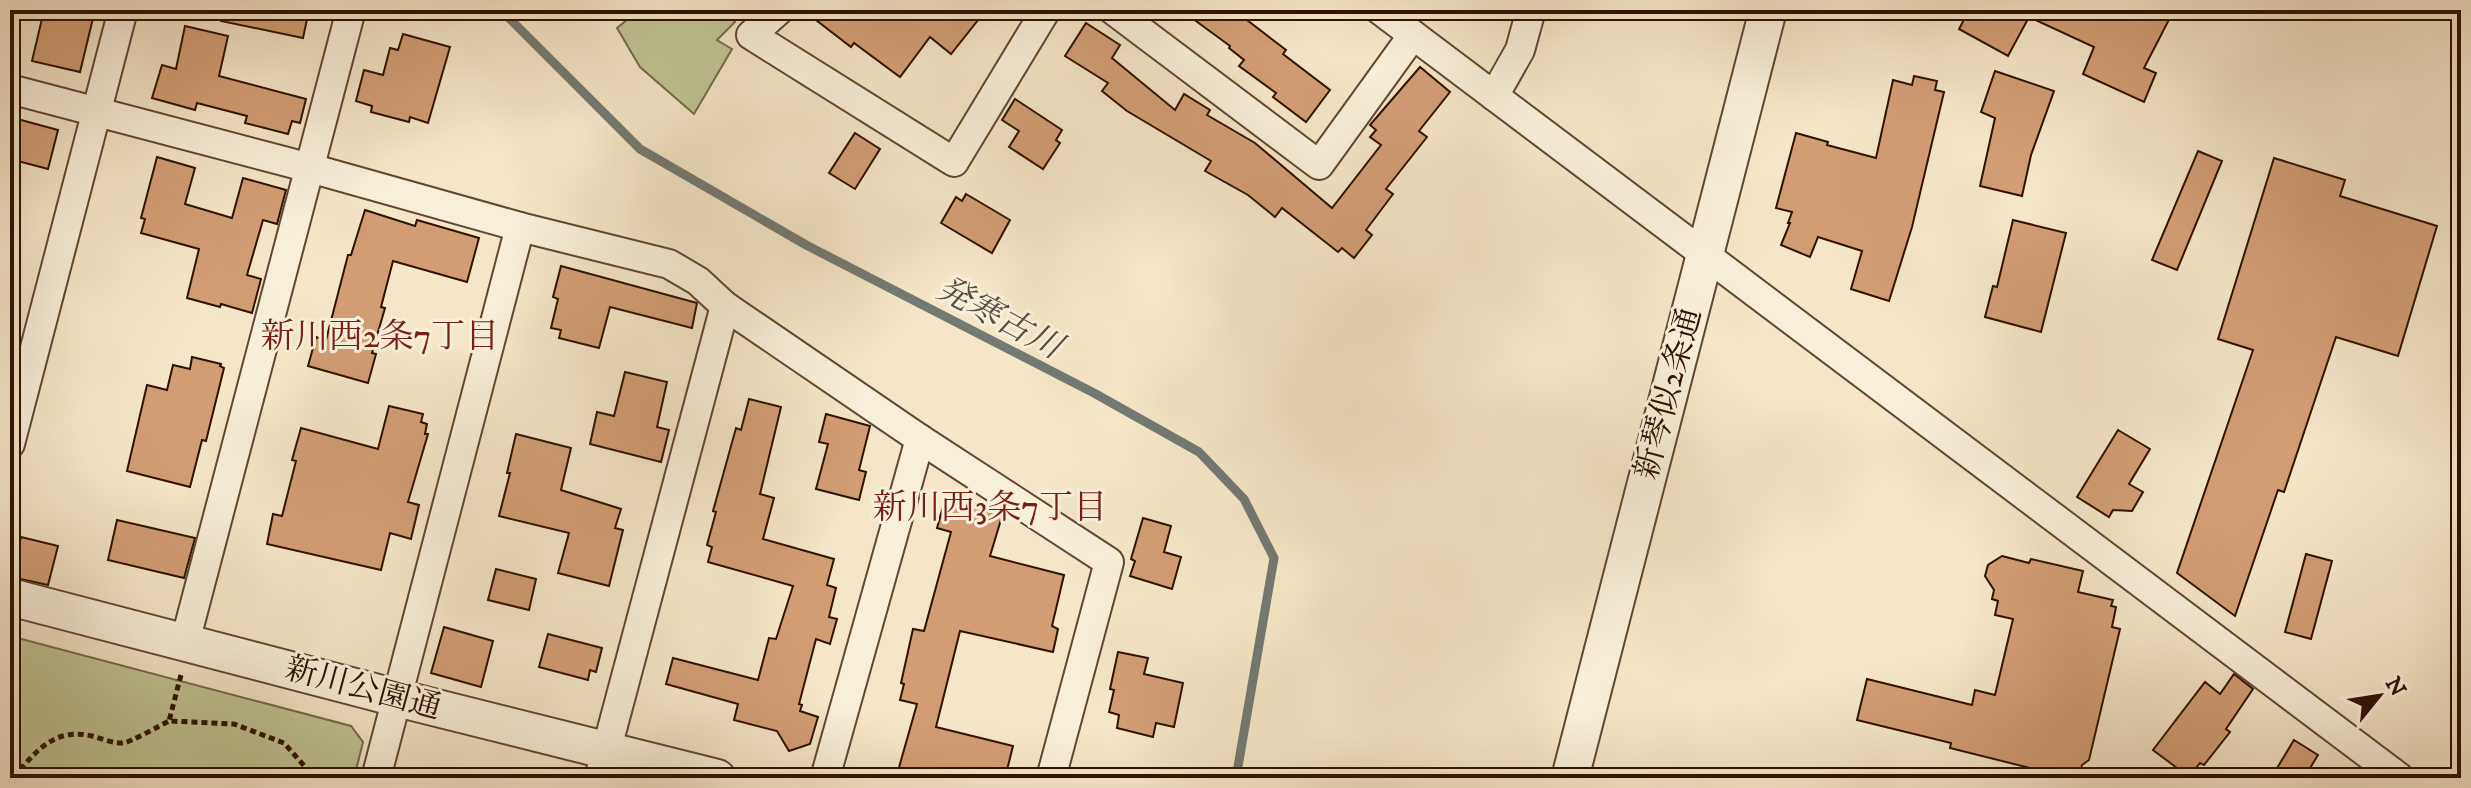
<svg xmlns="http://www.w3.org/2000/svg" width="2471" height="788" viewBox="0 0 2471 788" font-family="'IM FELL DW Pica','Noto Serif JP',serif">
	<rect width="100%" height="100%" fill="#f4e6c6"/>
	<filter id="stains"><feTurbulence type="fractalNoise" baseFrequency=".0025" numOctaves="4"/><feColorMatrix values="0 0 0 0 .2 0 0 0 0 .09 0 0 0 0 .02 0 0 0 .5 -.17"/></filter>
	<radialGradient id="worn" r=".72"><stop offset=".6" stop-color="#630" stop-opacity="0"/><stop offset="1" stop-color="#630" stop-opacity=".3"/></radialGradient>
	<g fill="#bfc492" stroke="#766b4a" stroke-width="2">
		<path d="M639 10H725L735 22 717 40 732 49 694 114 640 67 617 28Z"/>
		<path d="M10 636 351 726 363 742 354 778H10Z"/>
	</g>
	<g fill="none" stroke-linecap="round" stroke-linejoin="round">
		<path stroke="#737973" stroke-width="9" d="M501 10 640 149 808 246 1094 393 1199 452 1244 499 1274 558 1236 778"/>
	</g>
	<g fill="#d39d74" stroke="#2d1201" stroke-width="2">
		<path d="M44 10H95L80 72 32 61Z"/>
		<path d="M222 10H309L303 38 221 21Z"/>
		<path d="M803 10H986L951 54 930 37 900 77 854 43 851 47Z"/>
		<path d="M1181 10H1234L1286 50 1283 54 1330 90 1306 122 1273 97 1276 93 1239 66 1244 60 1229 48 1230 46Z"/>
		<path d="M1969 10H2174L2144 68 2156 73 2144 102 2083 74 2094 47 2029 17 2008 56 1959 29Z"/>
		<path d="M1086 23 1120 45 1112 58 1175 110 1184 94 1210 110 1207 115 1255 143 1332 208 1381 145 1370 137 1376 130 1370 125 1420 67 1450 92 1419 131 1427 137 1386 189 1393 194 1366 230 1372 235 1354 258 1342 248 1338 252 1282 208 1275 217 1248 195 1205 171 1211 161 1127 111 1102 91 1108 83 1065 56Z"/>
		<path d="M185 26 228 36 219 76 306 99 300 123 292 121 288 134 245 123 247 116 197 103 195 110 152 98 162 65 176 69Z"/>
		<path d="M403 34 450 47 428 123 410 117 409 122 371 112 372 106 356 101 364 70 383 75 390 48 398 50Z"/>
		<path d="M1995 71 2054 91 2031 155 2022 196 1980 186 1995 118 1981 112Z"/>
		<path d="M1914 76 1937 81 1935 90 1944 92 1912 227 1889 301 1851 289 1862 251 1818 237 1810 257 1781 245 1790 223H1788L1792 212 1776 208 1796 133 1828 142 1827 145 1876 158 1893 80 1912 85Z"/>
		<path d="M1015 99 1062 130 1056 140 1060 143 1043 169 1009 147 1019 131 1002 120Z"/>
		<path d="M10 117 58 130 48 169 10 159Z"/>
		<path d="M855 133 880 149 855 189 829 173Z"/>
		<path d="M2198 151 2222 161 2177 270 2152 260Z"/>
		<path d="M157 157 195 168 185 204 232 218 243 178 286 190 277 224 263 220 247 275 261 279 252 313 221 304 220 307 187 298 199 249 141 233 145 219 141 218Z"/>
		<path d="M2274 158 2345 180 2340 196 2437 226 2398 356 2336 337 2284 492 2278 490 2235 616 2177 573 2253 350 2218 339Z"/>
		<path d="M966 194 1010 220 992 253 941 223 956 197 962 201Z"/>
		<path d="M365 210 415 226 417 220 479 238 467 282 393 261 381 307 385 308 372 353 376 354 368 383 308 366 316 337 326 340 348 255H351Z"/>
		<path d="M2013 220 2066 233 2041 332 1985 317 1993 286 1997 287Z"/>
		<path d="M561 266 697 303 692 328 610 307 599 348 559 338 561 330 551 328 558 299 553 297Z"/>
		<path d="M192 357 221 364 220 366 224 368 206 441 202 440 190 487 127 471 147 385 167 390 173 365 190 369Z"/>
		<path d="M625 372 667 382 657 427 669 430 661 462 590 444 597 412 614 416Z"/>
		<path d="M749 399 781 407 760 494 774 498 763 539 834 559 827 585 836 588 829 617 837 619 830 644 816 639 799 704 802 705 800 711 818 717 810 744 789 751 777 731 734 720 738 704 666 684 673 658 758 680 769 638 776 639 793 586 708 562 712 547 707 545 716 512 713 511 736 428 741 430Z"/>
		<path d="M389 406 423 414 421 422 427 424 425 434H428L408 502 419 505 411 539 390 533 381 570 267 544 273 514 282 516 296 461 292 460 301 428 378 449Z"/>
		<path d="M826 414 870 426 859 470 866 472 859 500 816 489 828 444 819 442Z"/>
		<path d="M2118 430 2150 449 2129 484 2143 492 2132 511 2113 510 2109 517 2077 497Z"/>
		<path d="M516 434 571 448 561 490 621 509 615 528 623 530 609 586 558 573 569 533 499 516 510 473H507Z"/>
		<path d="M946 496 1003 513 990 556 1064 575 1052 626 1058 629 1053 652 960 631 936 727 1013 746 1005 778H896L917 704 900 700 904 684 901 683 913 629 924 631 951 532 937 528Z"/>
		<path d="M1143 518 1171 526 1164 552 1181 557 1172 589 1130 576 1135 561 1131 559Z"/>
		<path d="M117 520 195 538 184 578 108 560Z"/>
		<path d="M21 537 58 546 48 585 11 577Z"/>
		<path d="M2306 554 2332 561 2311 639 2285 632Z"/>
		<path d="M2002 556 2029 563 2031 559 2083 571 2078 592 2113 600 2111 606 2116 607 2112 627 2120 629 2089 760 2082 765 2079 778H2070L1950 748 1951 743 1857 720 1867 679 1972 705 1975 690 1995 695 2013 619 1995 615 1998 601 1992 599 1994 590 1985 576 1988 565Z"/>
		<path d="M496 569 536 579 529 610 488 600Z"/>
		<path d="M444 627 493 641 481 687 431 673Z"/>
		<path d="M548 634 602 648 596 672 590 670 588 680 539 667Z"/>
		<path d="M1118 652 1148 658 1144 674 1183 683 1174 727 1156 723 1153 737 1117 728 1119 715 1109 712 1114 690 1110 689Z"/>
		<path d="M2234 674 2253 689 2226 729 2230 732 2204 765 2200 763 2189 777 2153 750 2205 682 2220 694Z"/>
		<path d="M2294 740 2318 755 2304 778H2271Z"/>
	</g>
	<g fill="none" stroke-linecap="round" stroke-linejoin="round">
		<g stroke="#5f4732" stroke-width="32">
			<g id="minor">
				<path d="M779 10 751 35 954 162 1046 10"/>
				<path d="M1113 10 1319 165 1413 35"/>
				<path d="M1380 10 2400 778"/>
				<path d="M10 89 310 168 520 227 669 264 698 281 725 306 920 439 1109 562 1051 778"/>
				<path d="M1494 96 1520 50 1531 10"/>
				<path d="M10 444 123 10"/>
				<path d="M185 642 351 10"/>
				<path d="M376 778 520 227"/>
				<path d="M599 778 725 306"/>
				<path d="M825 778 920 439"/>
			</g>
		</g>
		<g stroke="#5f4732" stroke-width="40">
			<g id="tertiary">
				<path d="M10 597 397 698 717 778"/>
				<path d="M1570 778 1768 10"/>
			</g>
		</g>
		<g stroke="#2d1201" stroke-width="5" stroke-dasharray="6 4" stroke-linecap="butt">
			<path d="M181 675 169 721 234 724 284 743 307 769 310 778"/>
			<path d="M16 778 17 773C39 748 56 728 92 736 100 738 114 744 123 743 131 742 159 726 169 721"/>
		</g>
		<use href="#minor" stroke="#f8efda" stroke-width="28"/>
		<use href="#tertiary" stroke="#f8efda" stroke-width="36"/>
	</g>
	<g text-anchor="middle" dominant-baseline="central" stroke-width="6" stroke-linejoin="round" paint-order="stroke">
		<g font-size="32" fill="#2d1201" stroke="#f8efda">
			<text transform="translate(1669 394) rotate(-75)">新琴似2条通</text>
			<text transform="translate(363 689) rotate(15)">新川公園通</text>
		</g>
		<g font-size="34" font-style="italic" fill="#564e44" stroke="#f8efda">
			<text transform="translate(999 318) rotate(28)">発寒古川</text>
		</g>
		<g font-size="34" fill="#7a1f14" stroke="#f8efda">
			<text x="380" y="337">新川西2条7丁目</text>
			<text x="990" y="508">新川西3条7丁目</text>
		</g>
	</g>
	<rect width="2471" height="788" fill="none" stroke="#f4e6c6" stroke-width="40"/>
	<rect x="12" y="12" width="2447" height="764" fill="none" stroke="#2d1201" stroke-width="4"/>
	<rect x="20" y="20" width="2431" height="748" fill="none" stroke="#2d1201" stroke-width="2"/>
	<g transform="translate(2379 696) rotate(60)" stroke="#f8efda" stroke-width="6" paint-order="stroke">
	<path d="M0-6L14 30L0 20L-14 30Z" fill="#2d1201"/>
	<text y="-12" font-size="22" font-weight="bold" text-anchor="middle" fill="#2d1201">N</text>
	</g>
	<rect width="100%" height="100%" filter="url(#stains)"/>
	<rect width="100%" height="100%" fill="url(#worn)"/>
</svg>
